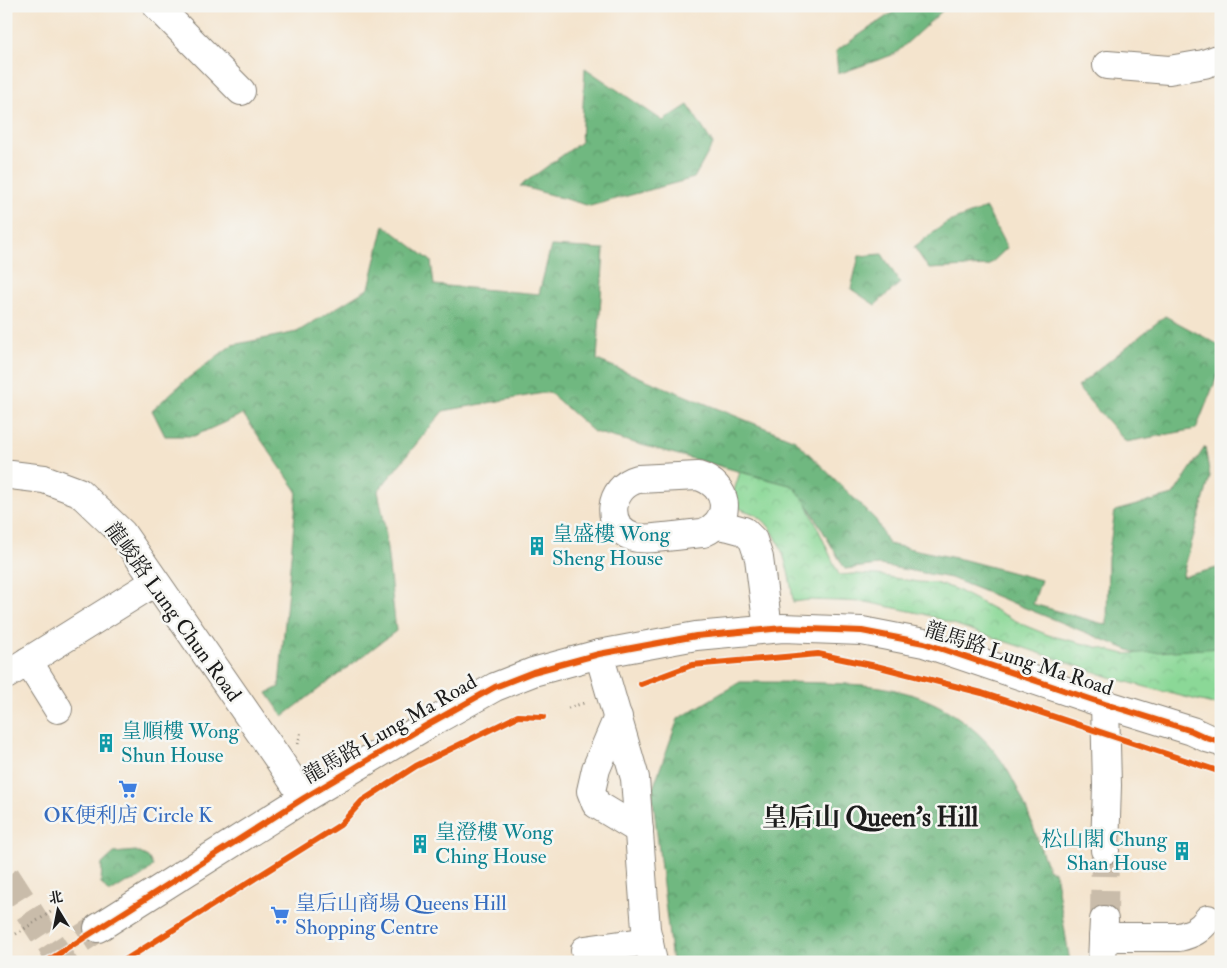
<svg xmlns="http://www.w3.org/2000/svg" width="1227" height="968" viewBox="0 0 1227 968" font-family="'IM FELL Double Pica','Noto Serif SC',serif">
	<defs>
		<pattern id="forest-crowns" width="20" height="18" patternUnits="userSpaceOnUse" patternTransform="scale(1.25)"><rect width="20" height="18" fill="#70b880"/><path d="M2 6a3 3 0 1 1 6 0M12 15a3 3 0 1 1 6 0" fill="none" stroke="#5b9568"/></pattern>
		<pattern id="park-crowns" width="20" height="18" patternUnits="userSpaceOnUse" patternTransform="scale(1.25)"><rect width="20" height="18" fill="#8bd897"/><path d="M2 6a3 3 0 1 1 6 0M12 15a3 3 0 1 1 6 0" fill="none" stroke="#77b982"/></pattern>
	</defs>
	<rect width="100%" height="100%" fill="#f6f6f2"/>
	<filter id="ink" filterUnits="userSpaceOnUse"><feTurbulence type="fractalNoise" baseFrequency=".02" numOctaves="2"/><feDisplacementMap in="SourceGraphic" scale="10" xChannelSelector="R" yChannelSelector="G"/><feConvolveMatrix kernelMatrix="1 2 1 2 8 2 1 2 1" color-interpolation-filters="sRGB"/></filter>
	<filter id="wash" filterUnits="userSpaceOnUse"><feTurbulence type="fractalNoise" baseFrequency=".0096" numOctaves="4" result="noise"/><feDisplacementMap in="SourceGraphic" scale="20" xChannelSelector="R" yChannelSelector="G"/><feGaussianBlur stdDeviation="1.12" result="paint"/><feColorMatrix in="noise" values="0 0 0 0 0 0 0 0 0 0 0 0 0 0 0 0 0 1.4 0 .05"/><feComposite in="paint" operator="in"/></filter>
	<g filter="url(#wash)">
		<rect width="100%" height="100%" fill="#f4e4cd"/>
		<g fill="url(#forest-crowns)" stroke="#466a4e">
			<path d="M894 6H942V11L895 54 838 74 836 51 893 12Z"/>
			<path d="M585 68 663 121 688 105 713 144 694 178 590 206 520 186 581 142Z"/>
			<path d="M986 208 1007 248 988 266 929 269 914 247 946 223Z"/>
			<path d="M384 225 431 261 434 285 539 294 551 246 604 249 597 360 795 440 876 520 888 544 965 560 1041 580 1033 604 1107 625 1108 558 1115 511 1173 495 1205 447 1210 477 1182 577 1221 567V691L1166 665 951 578 879 565 845 569 806 502 793 486 594 432 549 392 443 411 378 491 384 521 396 631 283 716 267 693 279 687 297 491 243 414 194 436H165L152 410 187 379 232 345 297 332 369 288Z"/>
			<path d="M882 254 900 283 875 305 851 289 859 256Z"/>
			<path d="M1165 316 1221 346V367L1196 429 1126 442 1077 387Z"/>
			<path d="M740 682C775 682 811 682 847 684 864 685 882 686 899 691 940 700 980 728 1003 763 1024 795 1035 833 1048 869L1055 872 1070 962H672L652 791 678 719Z"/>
			<path d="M136 851 148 857 153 866 139 879 125 883 109 893 101 883 102 864 114 853Z"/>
		</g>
		<path fill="url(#park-crowns)" stroke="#547a5a" d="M740 472 793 486 806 502 839 575 854 574 877 575 918 582 935 583 955 589 1026 626 1048 635 1125 654 1221 648V706L1153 689 1113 678 924 614 866 602 809 600 793 602C791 577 781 532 759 517 753 512 744 512 738 507 736 505 734 500 732 497Z"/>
	</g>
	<g filter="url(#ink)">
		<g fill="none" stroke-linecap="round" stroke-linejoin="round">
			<g stroke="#c9bcaa" stroke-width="28" stroke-dasharray="28 14" stroke-linecap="butt">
				<path d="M6 876 57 955"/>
				<path d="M1104 918 1105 850"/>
				<path d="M46 962 98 928"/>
			</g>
			<g stroke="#888074" stroke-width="30">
				<g id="minor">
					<path d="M157 6 241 91"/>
					<path d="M1107 65 1169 70 1204 64 1221 58"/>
					<path d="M6 475H11L44 479 79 492 122 533 279 760 304 798"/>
					<path d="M698 476C729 485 734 520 703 533 690 534 677 536 664 537 654 538 643 540 633 537 604 527 608 487 638 479Z"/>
					<path d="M716 525 729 527 744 531 753 540 759 558 768 629"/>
					<path d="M599 654 635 778 646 929 653 962"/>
					<path d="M28 661 58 709"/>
					<path d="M6 675 155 582"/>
					<path d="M1105 704 1107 785 1105 850"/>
					<path d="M618 717 596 769 591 791 596 804 639 830"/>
					<path d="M98 928 304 798 427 725 495 687 533 672 599 654 696 636 783 628 862 631 924 643 1105 704 1192 731 1207 738 1221 742"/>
					<path d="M1103 937H1179C1192 934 1200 930 1208 919"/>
					<path d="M585 950 649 941"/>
					<path d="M1102 962 1104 920"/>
				</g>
			</g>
			<g stroke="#888074" stroke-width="3" stroke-dasharray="1 4" stroke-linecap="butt">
				<path d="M568 708 587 702"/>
				<path d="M298 744 301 731"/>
				<path d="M16 934 54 910"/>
			</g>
			<use href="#minor" stroke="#fff" stroke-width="28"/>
			<g stroke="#f6f6f2" stroke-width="9">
				<g id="cycleway">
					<path d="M641 684 692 665 818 654 876 666 982 693 1221 772"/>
					<path d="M46 962 304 798 427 725 495 687 533 672 599 654 696 636 783 628 862 631 924 643 1105 704 1192 731 1207 738 1221 742"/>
					<path d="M122 962 340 825 362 801 416 766 518 716 543 717"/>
				</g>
			</g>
			<use href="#cycleway" stroke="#e8590c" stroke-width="6"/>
		</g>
	</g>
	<defs>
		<g id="building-bare" transform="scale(1.5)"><path d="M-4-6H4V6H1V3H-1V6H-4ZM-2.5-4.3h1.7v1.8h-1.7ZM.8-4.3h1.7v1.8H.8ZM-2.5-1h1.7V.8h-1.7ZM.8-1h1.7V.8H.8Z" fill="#0f9aa8" stroke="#f6f6f2" stroke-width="2.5" paint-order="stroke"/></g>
		<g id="supermarket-bare" transform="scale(1.5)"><path d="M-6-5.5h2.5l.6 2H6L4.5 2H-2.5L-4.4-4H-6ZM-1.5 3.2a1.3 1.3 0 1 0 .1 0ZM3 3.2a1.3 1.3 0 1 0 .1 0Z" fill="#3f7fe0" stroke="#f6f6f2" stroke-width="2.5" paint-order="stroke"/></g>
	</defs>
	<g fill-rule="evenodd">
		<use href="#building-bare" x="537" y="546"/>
		<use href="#building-bare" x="106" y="743"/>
		<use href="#supermarket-bare" x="128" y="789"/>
		<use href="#building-bare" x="420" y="844"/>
		<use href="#building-bare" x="1182" y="851"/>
		<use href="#supermarket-bare" x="280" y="915"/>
	</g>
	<g text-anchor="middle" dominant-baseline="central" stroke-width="5" stroke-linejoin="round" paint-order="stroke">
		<g font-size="21" fill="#0d838f" stroke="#f6f6f2" text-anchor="start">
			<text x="552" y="534">皇盛樓 Wong<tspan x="552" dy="24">Sheng House</tspan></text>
			<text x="121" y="731">皇順樓 Wong<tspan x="121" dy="24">Shun House</tspan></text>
			<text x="435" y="832">皇澄樓 Wong<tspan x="435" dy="24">Ching House</tspan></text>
			<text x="1167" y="839" text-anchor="end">松山閣 Chung<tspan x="1167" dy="24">Shan House</tspan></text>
		</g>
		<g font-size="21" fill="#1c1c1c" stroke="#f6f6f2">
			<text transform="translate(173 612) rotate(54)">龍峻路 Lung Chun Road</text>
			<text transform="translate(1019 659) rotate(18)">龍馬路 Lung Ma Road</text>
			<text transform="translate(390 729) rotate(-30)">龍馬路 Lung Ma Road</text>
		</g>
		<g font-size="21" fill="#366cbe" stroke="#f6f6f2">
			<text x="128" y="815">OK便利店 Circle K</text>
			<text x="295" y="903" text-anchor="start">皇后山商場 Queens Hill<tspan x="295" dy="24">Shopping Centre</tspan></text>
		</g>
		<g font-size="26" font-weight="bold" fill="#1c1c1c" stroke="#f6f6f2">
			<text x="870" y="818">皇后山 Queen's Hill</text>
		</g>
	</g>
	<rect width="1227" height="968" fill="none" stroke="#f6f6f2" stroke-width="25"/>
	<g transform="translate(58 910) rotate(350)" stroke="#f6f6f2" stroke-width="4" paint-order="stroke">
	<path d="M0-4L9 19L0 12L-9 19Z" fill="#1c1c1c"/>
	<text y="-8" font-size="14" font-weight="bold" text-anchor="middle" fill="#1c1c1c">北</text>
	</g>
</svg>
